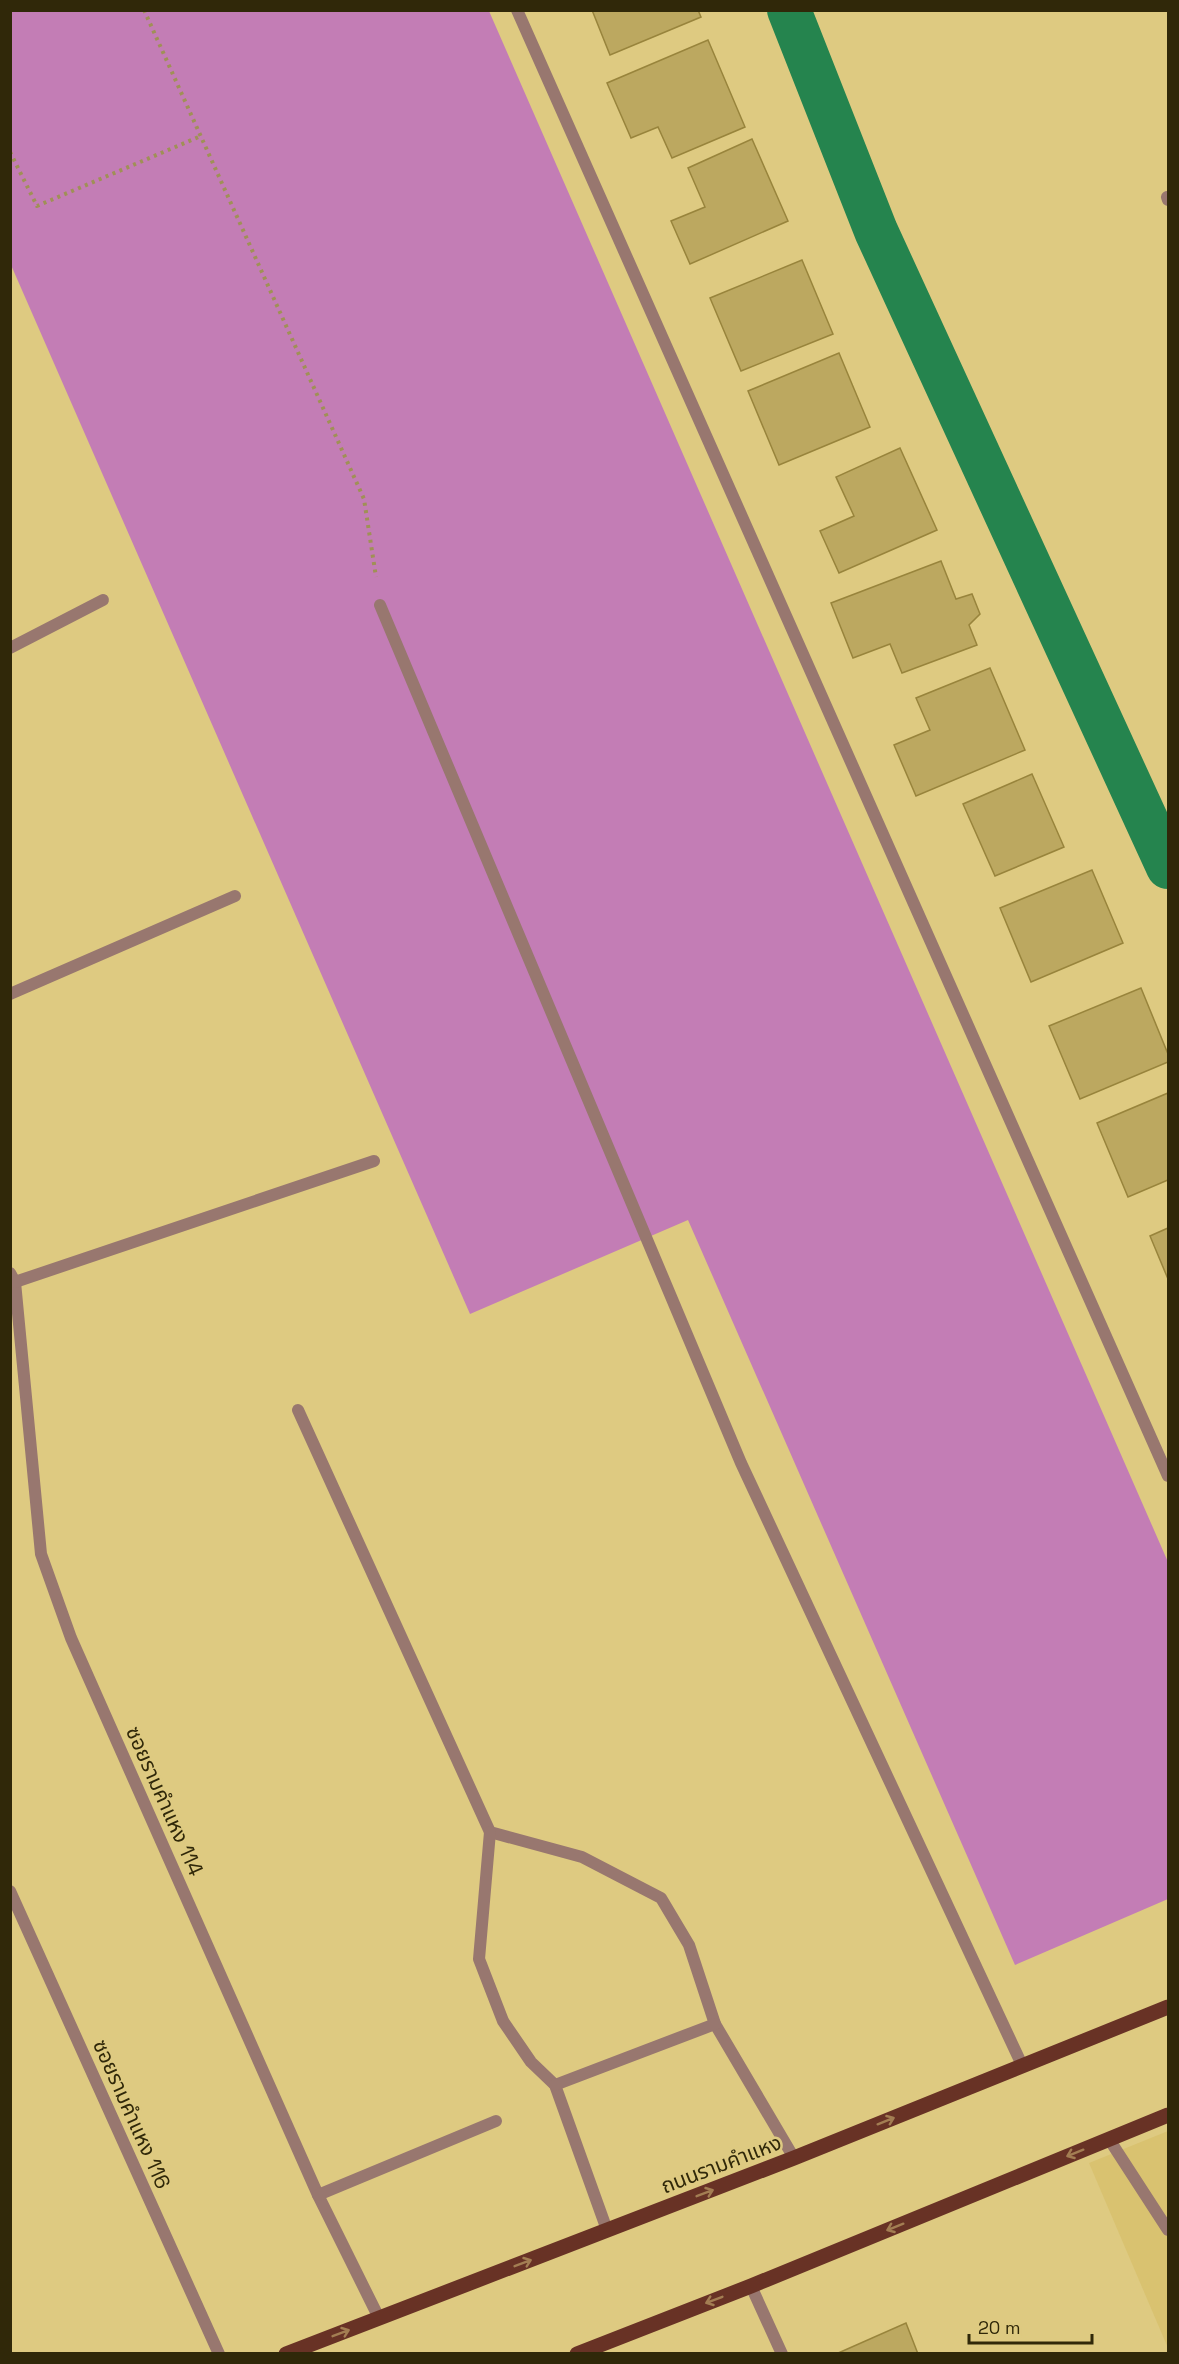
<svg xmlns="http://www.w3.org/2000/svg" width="1179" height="2364" viewBox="0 0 1179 2364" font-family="'Space Grotesk','Noto Sans Thai',sans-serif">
	<rect width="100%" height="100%" fill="#deca81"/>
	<path fill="#d9c270" d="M1168 2131V2348L1089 2163Z"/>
	<path fill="#c37db5" d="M10 11H489L1168 1562V1899L1015 1965 688 1220 470 1314 11 265Z"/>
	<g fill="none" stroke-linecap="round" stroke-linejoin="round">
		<path stroke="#25844e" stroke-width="44" d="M789 10 876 231 1168 867"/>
	</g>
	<g fill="#bca860" stroke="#98843c" stroke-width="1.5">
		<path d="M592 10H698L701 17 610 55Z"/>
		<path d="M708 40 745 127 672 158 658 127 631 138 607 83Z"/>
		<path d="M752 139 788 221 690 264 671 221 705 207 688 168Z"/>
		<path d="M802 260 833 334 741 371 710 298Z"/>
		<path d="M839 353 870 427 779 465 748 391Z"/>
		<path d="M900 448 937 530 839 573 820 531 854 516 836 477Z"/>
		<path d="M941 561 956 599 972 594 980 614 969 625 977 645 902 673 890 644 853 658 831 603Z"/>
		<path d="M990 668 1025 750 916 796 894 745 930 730 916 698Z"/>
		<path d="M1032 774 1064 847 995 876 963 804Z"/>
		<path d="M1092 870 1123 943 1031 982 1000 908Z"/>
		<path d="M1141 988 1168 1054V1062L1080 1099 1049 1026Z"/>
		<path d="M1168 1093V1180L1128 1197 1097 1123Z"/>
		<path d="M1168 1228V1279L1150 1236Z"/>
		<path d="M906 2323 918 2354H836Z"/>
	</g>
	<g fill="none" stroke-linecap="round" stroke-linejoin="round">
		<g stroke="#a09056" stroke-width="4" stroke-dasharray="3 4.5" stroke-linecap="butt">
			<path d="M144 10 364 499 376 577"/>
			<path d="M10 152 37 206 201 136"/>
		</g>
		<g stroke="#98776f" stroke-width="12">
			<path d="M380 605 741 1463 1022 2065"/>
			<path d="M298 1410 490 1832 582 1857 661 1898 689 1945 715 2024 794 2158"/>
			<path d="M490 1832 479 1959 503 2021 531 2062 555 2085 607 2230"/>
			<path d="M555 2085 715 2024"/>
			<path d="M1109 2139 1168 2230"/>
		</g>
		<g stroke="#98776f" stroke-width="12">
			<path d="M517 10 1168 1476"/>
			<path d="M1167 197 1168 200"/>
			<path d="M10 648 103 600"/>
			<path d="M10 994 235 896"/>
			<path d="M10 1273 15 1282 41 1554 71 1638 318 2195 379 2318"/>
			<path d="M15 1282 374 1161"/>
			<path d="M10 1891 219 2354"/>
			<path d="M318 2195 496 2121"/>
			<path d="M751 2286 782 2354"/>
		</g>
		<g stroke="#683225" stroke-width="15">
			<path d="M286 2354 794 2158 1168 2007"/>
			<path d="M577 2354 751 2286 1168 2115"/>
		</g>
	</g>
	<defs><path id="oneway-shaft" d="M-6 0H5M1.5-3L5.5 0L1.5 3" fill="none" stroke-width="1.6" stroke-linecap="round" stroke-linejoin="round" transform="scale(1.5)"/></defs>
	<g stroke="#a37e53">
		<use href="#oneway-shaft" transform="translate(886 2121) rotate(-22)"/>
		<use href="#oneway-shaft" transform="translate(1075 2153) rotate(158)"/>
		<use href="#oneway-shaft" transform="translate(705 2193) rotate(-21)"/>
		<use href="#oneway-shaft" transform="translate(895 2227) rotate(158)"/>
		<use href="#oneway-shaft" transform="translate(523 2263) rotate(-21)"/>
		<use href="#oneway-shaft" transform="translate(714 2300) rotate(159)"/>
		<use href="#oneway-shaft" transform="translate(341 2333) rotate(-21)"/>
	</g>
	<g text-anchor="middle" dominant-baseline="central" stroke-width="5" stroke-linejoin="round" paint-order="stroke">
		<g font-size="21" fill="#302809" stroke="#deca81">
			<text transform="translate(165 1801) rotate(66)">ซอยรามคำแหง 114</text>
			<text transform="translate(132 2114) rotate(66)">ซอยรามคำแหง 116</text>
			<text transform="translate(721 2164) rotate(-21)">ถนนรามคำแหง</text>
		</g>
	</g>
	<rect width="1179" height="2364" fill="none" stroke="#302809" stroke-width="24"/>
	<path d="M969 2334v9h123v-9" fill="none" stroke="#302809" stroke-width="3"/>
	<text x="978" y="2334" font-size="18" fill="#302809" stroke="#deca81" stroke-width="4.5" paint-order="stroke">20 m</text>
</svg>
